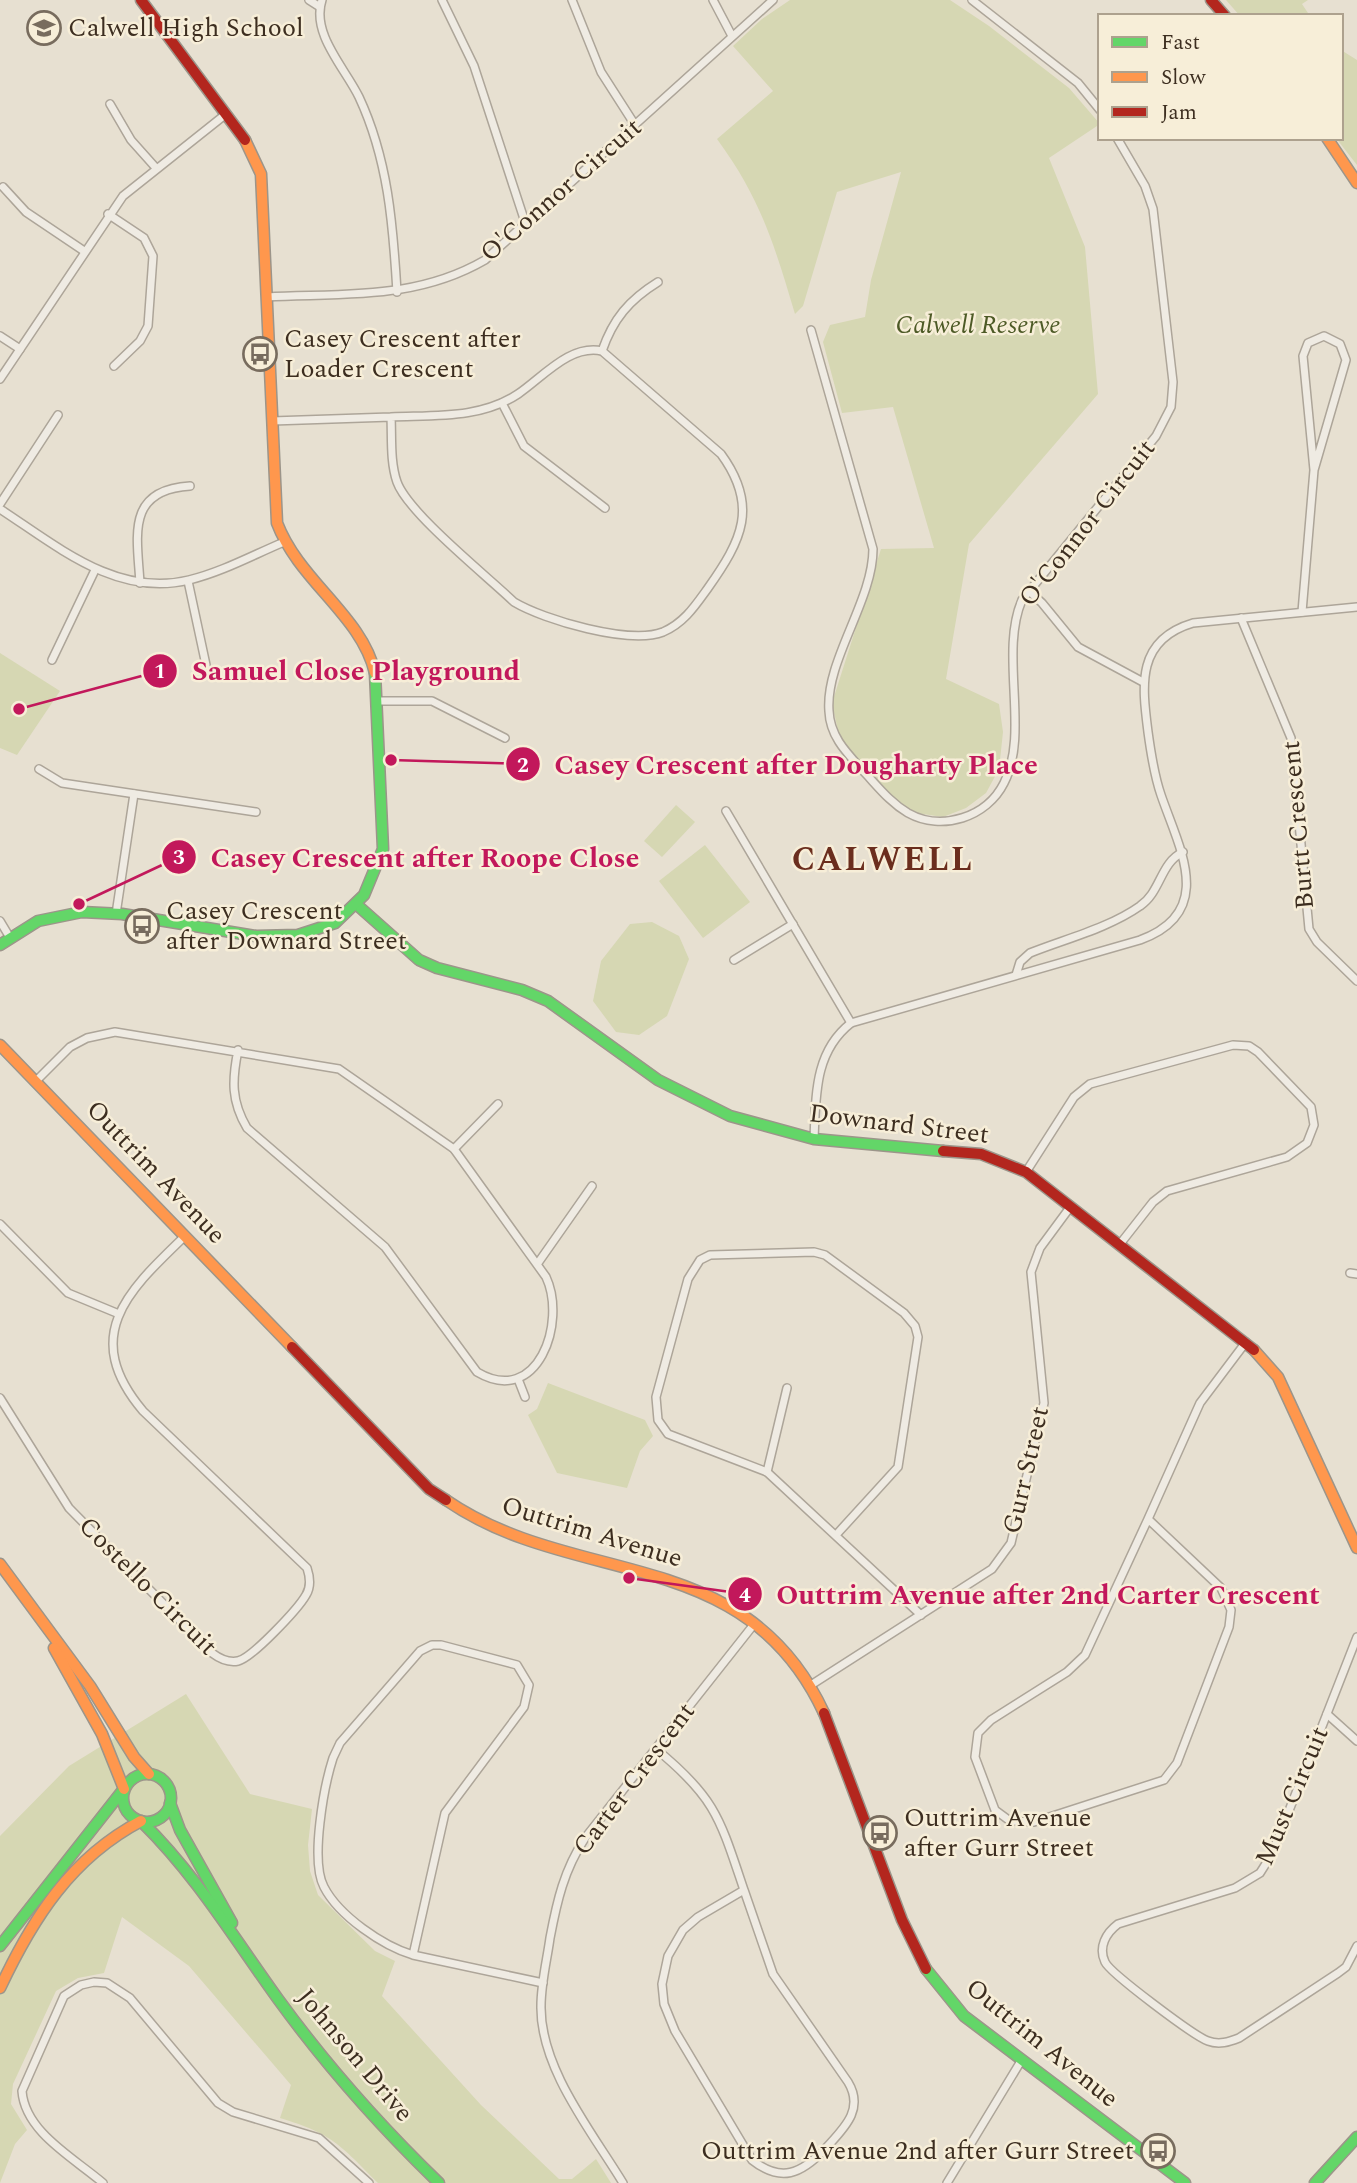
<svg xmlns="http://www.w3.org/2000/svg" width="1357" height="2183" viewBox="0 0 1357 2183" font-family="Spectral,serif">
	<rect width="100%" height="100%" fill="#e7e0d1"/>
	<g fill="#d6d7b3">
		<path d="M790 0H950L989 26 1069 88 1100 124 1049 158 1085 247 1098 394 969 544 946 679 999 704 1003 732 999 769 986 793 966 808 943 817 916 813 894 799 840 740 832 703 881 549 934 548 893 407 842 413 823 342 830 325 865 317 871 280 901 172 837 192 803 306 795 314C774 244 761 199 717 139L773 91 733 46 762 19Z"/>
		<path d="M1226 0H1308L1302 4 1310 16H1240Z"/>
		<path d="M1341 50 1357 60V165L1336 138H1341Z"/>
		<path d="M0 653 60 691 17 755 0 748Z"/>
		<path d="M676 805 695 822 662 857 644 841Z"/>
		<path d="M705 845 750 902 703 938 659 881Z"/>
		<path d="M652 922 679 936 689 959 667 1016 639 1035 616 1032 593 1001 601 961 630 924Z"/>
		<path d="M548 1383 645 1420 653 1436 640 1451 627 1488 557 1473 528 1415 537 1409Z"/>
		<path d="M186 1694 250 1794 312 1809 308 1845 310 1871 318 1895 375 1951 395 1961 382 1996 481 2105 559 2179H572L596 2159 611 2183H378C340 2145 333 2134 280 2118L291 2085 189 1966 122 1917 104 1973 78 1978 56 1991 13 2084 11 2104 27 2130 15 2144 0 2183V1836L69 1766Z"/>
	</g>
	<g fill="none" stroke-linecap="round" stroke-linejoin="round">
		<g stroke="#ada599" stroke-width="10">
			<g id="street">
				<path d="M309 0 320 7"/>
				<path d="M322 0C311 34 345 68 359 97 388 159 393 224 397 292"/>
				<path d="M442 0 474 66 526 225"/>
				<path d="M572 0 601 72 635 125"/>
				<path d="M713 0 732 36"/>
				<path d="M972 0 1078 83 1100 110"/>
				<path d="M110 104 131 140 156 168"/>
				<path d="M3 187 26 212 84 251"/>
				<path d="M108 214 144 238 153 256 148 326 140 341 114 366"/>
				<path d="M267 297C345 293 416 300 485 260L773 0"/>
				<path d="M811 330 873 549C873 601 825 661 829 711 830 738 849 755 866 774 879 788 891 803 908 813 942 832 987 817 1004 783 1030 733 999 653 1022 600L1156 436 1171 407 1173 382 1153 209 1145 186 1117 138"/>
				<path d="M0 336 20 349"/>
				<path d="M602 351C613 319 629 300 658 282"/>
				<path d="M0 379 123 196 226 114"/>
				<path d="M502 403 524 446 605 508"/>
				<path d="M272 421 391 417C392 438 390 462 397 482 408 513 487 576 514 602 544 620 630 645 663 632 684 623 695 606 708 588 742 540 759 506 721 454L602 351C570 344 543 377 518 394 480 419 435 415 391 417"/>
				<path d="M0 504 58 415"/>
				<path d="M0 509C57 546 117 598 189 580 222 572 253 555 284 542"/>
				<path d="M188 581 206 665"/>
				<path d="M140 583C137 535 126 490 190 486"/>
				<path d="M1028 590 1042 603 1078 647 1143 682"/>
				<path d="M1302 612 1314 470 1346 360 1340 344 1324 336 1308 343 1303 356 1314 470"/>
				<path d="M1241 618 1291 738 1309 929 1317 942 1357 981"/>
				<path d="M52 660 95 570"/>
				<path d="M379 701H432L505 738"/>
				<path d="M39 769 62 783 256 812"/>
				<path d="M726 811 851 1023"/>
				<path d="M116 914 134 794"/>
				<path d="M0 921 9 936"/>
				<path d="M734 960 793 924"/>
				<path d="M1016 975 1020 962 1030 953C1065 939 1109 928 1140 906 1161 892 1160 863 1183 852"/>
				<path d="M37 1080 70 1047 87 1038 115 1032 339 1069 454 1149 546 1277C567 1322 538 1408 477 1372L385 1247 247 1128C231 1101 232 1080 238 1050"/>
				<path d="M814 1139C816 1096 814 1052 851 1023L1140 940C1217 912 1179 848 1161 795 1154 775 1151 754 1148 732 1142 685 1136 640 1193 623L1357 607"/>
				<path d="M454 1149 498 1104"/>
				<path d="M1026 1172 1074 1097 1090 1084 1233 1045 1249 1046 1258 1052 1311 1107 1314 1125 1307 1143 1287 1157 1167 1191 1153 1202 1120 1244"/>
				<path d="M0 1224 68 1293 119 1314"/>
				<path d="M538 1263 592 1186"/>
				<path d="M1350 1273 1357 1274"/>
				<path d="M518 1379 525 1397"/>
				<path d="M0 1398 69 1508 212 1653C220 1659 228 1663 238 1661 252 1658 298 1609 306 1595 311 1587 310 1577 307 1568L143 1411C79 1335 129 1290 185 1236"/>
				<path d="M767 1472 787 1388"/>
				<path d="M1148 1519 1085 1655 1067 1672 991 1720 978 1733 975 1757 995 1810 1010 1821 1034 1822 1164 1780 1177 1763 1229 1627 1231 1610 1221 1588 1148 1519 1200 1403 1246 1342"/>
				<path d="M836 1535 898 1467 918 1337 915 1326 904 1313 825 1255 814 1252 710 1255 700 1260 688 1279 656 1397 658 1420 668 1434 767 1472 921 1615"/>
				<path d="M1357 1637 1272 1854 1260 1873 1235 1888 1118 1924C1106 1933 1098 1947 1105 1962 1110 1973 1194 2036 1208 2041 1219 2045 1229 2042 1239 2038L1338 1973 1346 1967 1357 1946"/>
				<path d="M811 1685 992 1569 1011 1543 1044 1403 1031 1272 1040 1248 1071 1206"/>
				<path d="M1327 1714 1357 1741"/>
				<path d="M656 1749C716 1798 720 1819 744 1890L698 1917 683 1930 668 1956 662 1984 664 2004 675 2031 752 2160C781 2183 801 2174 825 2149 843 2129 865 2110 848 2082L773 1974 744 1890"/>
				<path d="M413 1955 445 1813 524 1707 529 1685 517 1665 441 1645H432L420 1651 340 1743 333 1758C324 1786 310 1861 324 1887 339 1916 383 1946 413 1955L543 1983"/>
				<path d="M103 2183C74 2158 25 2132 22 2091L64 1996 81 1985 94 1982 107 1983 130 1998 218 2103 233 2112 319 2138 369 2183"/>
				<path d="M623 2183C592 2132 540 2068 541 2006 541 1983 547 1960 550 1938 557 1901 564 1870 585 1838L755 1623"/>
				<path d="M947 2183 1021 2061"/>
			</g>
		</g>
		<g stroke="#9c958a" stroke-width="13">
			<g id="fast">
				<path d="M356 904 419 960 437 968 522 990 548 1001 658 1080 730 1116 814 1139 943 1151"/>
				<path d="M0 945 38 921 82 912 122 914 256 936 298 935 335 923 364 895 383 849 375 673"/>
				<circle cx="147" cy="1798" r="24"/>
				<path d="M170 1803 180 1830 232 1923"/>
				<path d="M142 1822C196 1875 234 1938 278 1999 326 2065 380 2126 439 2183"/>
				<path d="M0 1946 123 1790"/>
				<path d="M926 1969 964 2016 1185 2183"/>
				<path d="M1315 2183 1357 2137"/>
			</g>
		</g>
		<g stroke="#9c958a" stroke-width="13">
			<g id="slow">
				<path d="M1327 138 1357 183"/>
				<path d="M245 140 261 174 277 523C299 581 362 616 375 673"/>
				<path d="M0 1045 292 1347"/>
				<path d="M1254 1350 1278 1377 1357 1548"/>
				<path d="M446 1500C575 1589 745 1542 824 1713"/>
				<path d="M0 1564 90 1686 134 1757 149 1774"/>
				<path d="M54 1648 102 1734 124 1789"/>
				<path d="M0 1988C33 1918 71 1858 141 1821"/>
			</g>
		</g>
		<g stroke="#9c958a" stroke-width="13">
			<g id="jam">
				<path d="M141 0 245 140"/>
				<path d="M1211 0 1225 16"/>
				<path d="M943 1151 981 1154 1026 1172 1254 1350"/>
				<path d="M292 1347 429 1489 446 1500"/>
				<path d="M824 1713 902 1920 926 1969"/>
			</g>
		</g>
		<use href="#street" stroke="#efebe3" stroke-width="7"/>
		<use href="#fast" stroke="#63d668" stroke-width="10"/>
		<use href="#slow" stroke="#ff974d" stroke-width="10"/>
		<use href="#jam" stroke="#b3261e" stroke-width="10"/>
	</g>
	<defs>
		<g id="school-ring" transform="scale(1.75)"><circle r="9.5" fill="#f7eed8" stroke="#786c5e" stroke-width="1.5"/><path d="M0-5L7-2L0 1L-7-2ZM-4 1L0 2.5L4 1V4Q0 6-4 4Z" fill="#786c5e"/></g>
		<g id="bus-ring" transform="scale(1.75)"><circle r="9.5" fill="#f7eed8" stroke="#786c5e" stroke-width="1.5"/><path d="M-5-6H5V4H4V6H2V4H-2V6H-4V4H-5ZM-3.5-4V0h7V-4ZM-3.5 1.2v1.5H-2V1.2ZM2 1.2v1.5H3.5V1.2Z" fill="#786c5e"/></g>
	</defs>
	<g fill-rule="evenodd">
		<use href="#school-ring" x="44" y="28"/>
		<use href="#bus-ring" x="260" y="354"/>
		<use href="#bus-ring" x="142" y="926"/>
		<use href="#bus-ring" x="880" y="1833"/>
		<use href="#bus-ring" x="1158" y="2151"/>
	</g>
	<g text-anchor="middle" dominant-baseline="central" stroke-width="5" stroke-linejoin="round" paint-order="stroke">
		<g font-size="26" fill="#3d2e20" stroke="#f7eed8" text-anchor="start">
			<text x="68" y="28">Calwell High School</text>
			<text x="284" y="339">Casey Crescent after<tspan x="284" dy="30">Loader Crescent</tspan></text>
			<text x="166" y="911">Casey Crescent<tspan x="166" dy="30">after Downard Street</tspan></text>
			<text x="904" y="1818">Outtrim Avenue<tspan x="904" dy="30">after Gurr Street</tspan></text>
			<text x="1134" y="2151" text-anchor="end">Outtrim Avenue 2nd after Gurr Street</text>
		</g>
		<g font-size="26" fill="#3d2e20" stroke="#f7eed8">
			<text transform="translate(561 190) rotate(-41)">O'Connor Circuit</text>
			<text transform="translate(1087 523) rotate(-52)">O'Connor Circuit</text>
			<text transform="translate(1298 825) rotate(-95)">Burtt Crescent</text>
			<text transform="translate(899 1124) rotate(7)">Downard Street</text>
			<text transform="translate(156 1172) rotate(46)">Outtrim Avenue</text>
			<text transform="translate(1026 1470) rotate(-77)">Gurr Street</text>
			<text transform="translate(592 1532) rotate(17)">Outtrim Avenue</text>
			<text transform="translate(148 1586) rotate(45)">Costello Circuit</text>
			<text transform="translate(634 1779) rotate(-53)">Carter Crescent</text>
			<text transform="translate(1292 1796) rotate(-67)">Must Circuit</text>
			<text transform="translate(1042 2043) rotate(39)">Outtrim Avenue</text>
			<text transform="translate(355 2055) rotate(50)">Johnson Drive</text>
		</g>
		<g font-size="26" font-style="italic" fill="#4d5a26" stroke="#f7eed8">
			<text x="978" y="325">Calwell Reserve</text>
		</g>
		<g font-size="33" font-weight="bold" letter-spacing="2" fill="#6b2e1e" stroke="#f7eed8">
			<text x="883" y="860">CALWELL</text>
		</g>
	</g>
	<path fill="none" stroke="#c2185b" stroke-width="2.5" d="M19 709L160 671M391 760L523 764M79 904L179 857M629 1578L745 1594"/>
	<g fill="#c2185b" stroke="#f7eed8" stroke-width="2.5">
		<circle cx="19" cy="709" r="7"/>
		<circle cx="391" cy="760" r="7"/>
		<circle cx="79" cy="904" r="7"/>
		<circle cx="629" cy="1578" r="7"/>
		<circle cx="160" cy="671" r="18"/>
		<circle cx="523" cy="764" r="18"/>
		<circle cx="179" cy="857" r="18"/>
		<circle cx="745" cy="1594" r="18"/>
	</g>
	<g font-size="21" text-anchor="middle" font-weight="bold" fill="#fff">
		<text x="160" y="678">1</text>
		<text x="523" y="772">2</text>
		<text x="179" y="864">3</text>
		<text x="745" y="1602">4</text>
	</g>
	<g font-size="28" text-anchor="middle" font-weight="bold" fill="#c2185b" stroke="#f7eed8" stroke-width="5" stroke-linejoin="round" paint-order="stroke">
		<text x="356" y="680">Samuel Close Playground</text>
		<text x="796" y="774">Casey Crescent after Dougharty Place</text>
		<text x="425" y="867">Casey Crescent after Roope Close</text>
		<text x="1048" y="1604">Outtrim Avenue after 2nd Carter Crescent</text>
	</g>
	<rect x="1098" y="14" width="245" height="126" fill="#f7eed8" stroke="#ada18e" stroke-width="2"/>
	<rect x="1112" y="37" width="35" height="10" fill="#63d668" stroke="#ada18e" stroke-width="2"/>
	<text x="1161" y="49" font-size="21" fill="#3d2e20">Fast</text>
	<rect x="1112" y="72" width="35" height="10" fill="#ff974d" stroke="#ada18e" stroke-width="2"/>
	<text x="1161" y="84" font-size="21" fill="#3d2e20">Slow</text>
	<rect x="1112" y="107" width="35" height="10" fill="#b3261e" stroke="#ada18e" stroke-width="2"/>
	<text x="1161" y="119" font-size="21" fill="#3d2e20">Jam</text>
</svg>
